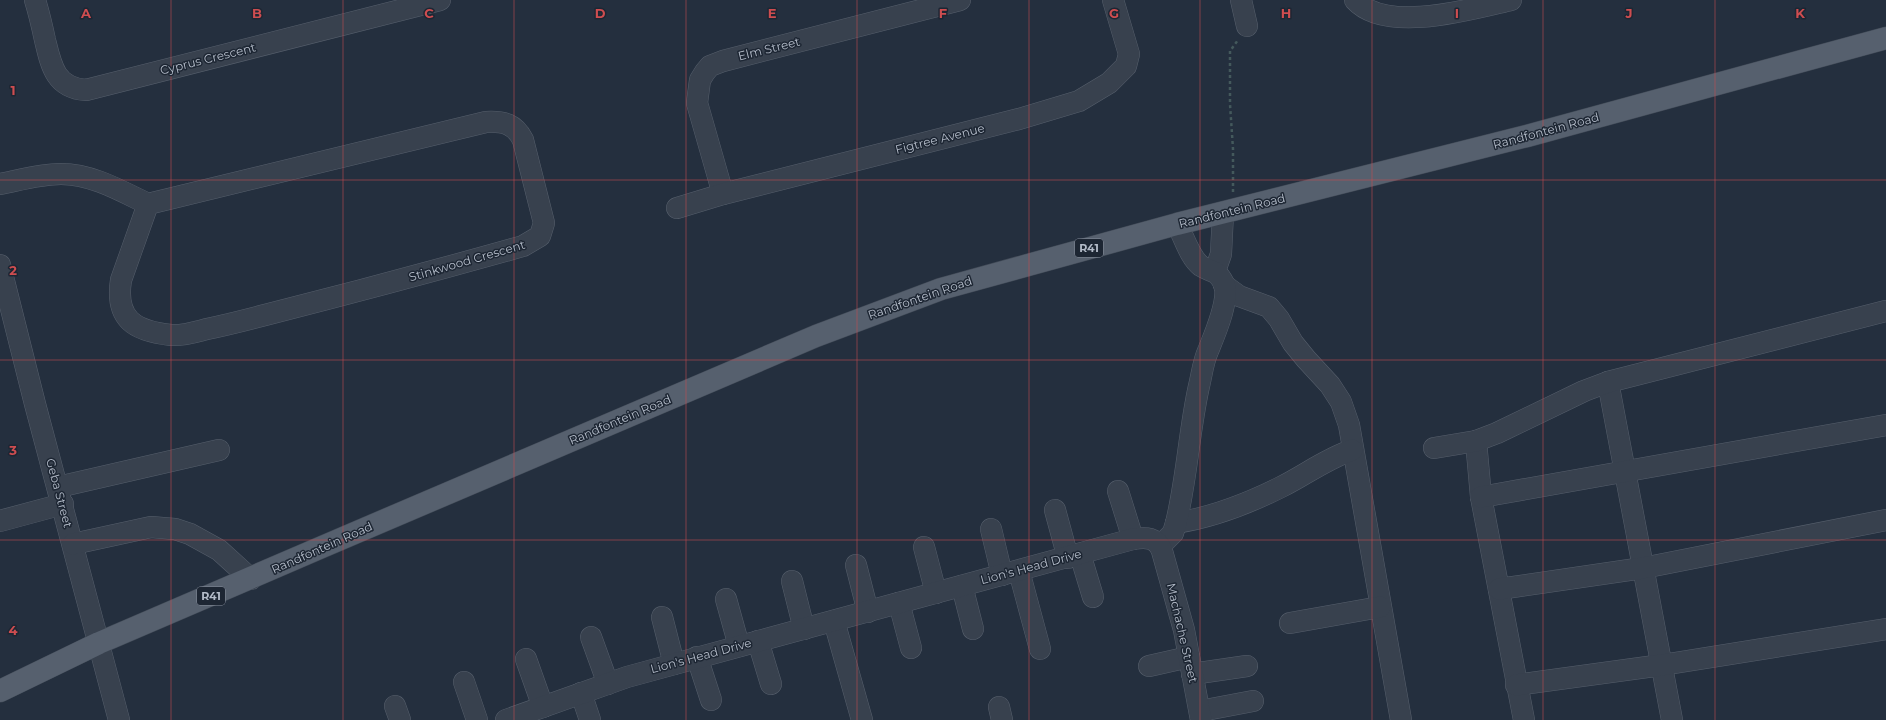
<svg xmlns="http://www.w3.org/2000/svg" width="1886" height="720" viewBox="0 0 1886 720" font-family="Montserrat,sans-serif">
  <style>
    .lines { fill: none; stroke-linecap: round; stroke-linejoin: round }
    .minor-casing { stroke: #565f6c; stroke-width: 22 }
    .major-casing { stroke: #414a57; stroke-width: 23 }
    .path { stroke: #44595c; stroke-width: 2.5; stroke-dasharray: 3 3; stroke-linecap: butt }
    .minor { stroke: #38414e; stroke-width: 21 }
    .major { stroke: #56606e; stroke-width: 22 }
    .grid { fill: none; stroke: #ce4d50; stroke-width: 1; stroke-opacity: 0.55 }
    .labels { text-anchor: middle; stroke-width: 3; stroke-linejoin: round; paint-order: stroke }
    .shield { fill: #1d2633; stroke: #878f9c; stroke-width: 1 }
    .shield-label { font-size: 11px; font-weight: bold; fill: #b4bcc9 }
    .street-label { font-size: 12px; fill: #b4bcc9; stroke: #1d2633 }
    .grid-label { font-size: 13px; text-anchor: middle; font-weight: bold; fill: #ce4d50; stroke: #1d2633; stroke-width: 3; stroke-linejoin: round; paint-order: stroke }
  </style>
  <rect width="100%" height="100%" fill="#242f3e"/>
  <g class="lines">
    <g class="minor-casing">
      <g id="minor">
        <path d="M35,0C39,13 42,26 45,40C51,65 55,88 86,90L440,0"/>
        <polyline points="1241,0 1247,26"/>
        <path d="M1355,0C1386,34 1472,9 1511,0"/>
        <path d="M0,184C20,180 41,174 61,174C92,174 121,191 148,204L486,122C504,121 515,124 523,140L544,223L540,236L523,246C438,270 352,293 265,315C246,320 226,325 207,329C195,332 183,336 171,335C134,331 115,319 121,280L148,204"/>
        <polyline points="723,194 697,103 700,80 705,72 710,66 723,61 960,0"/>
        <polyline points="677,208 723,194 1019,119 1079,101 1109,83 1126,66 1129,54 1113,0"/>
        <polyline points="0,265 35,404 119,720"/>
        <polyline points="1215,271 1221,254 1223,213"/>
        <polyline points="1224,285 1239,296 1269,307 1279,319 1293,343 1306,359 1330,385 1341,402 1349,425 1401,720"/>
        <polyline points="1608,382 1672,720"/>
        <polyline points="1476,441 1481,497 1524,720"/>
        <polyline points="1434,448 1476,441 1497,433 1584,391 1608,382 1886,311"/>
        <polyline points="58,487 219,450"/>
        <polyline points="1118,491 1133,539"/>
        <polyline points="1481,497 1886,425"/>
        <polyline points="1055,510 1068,558"/>
        <polyline points="0,521 63,504"/>
        <path d="M1176,523C1214,517 1247,504 1281,487C1305,475 1326,459 1352,450"/>
        <polyline points="991,529 1002,575"/>
        <polyline points="73,544 151,527 175,529 190,534 219,550 251,579"/>
        <path d="M1160,546L1173,533L1176,523C1187,478 1189,431 1199,386C1202,374 1203,362 1208,351C1214,336 1230,300 1224,284C1217,269 1212,273 1201,266C1190,258 1184,237 1177,224"/>
        <polyline points="924,547 936,593"/>
        <polyline points="1080,554 1093,597"/>
        <polyline points="856,565 868,612"/>
        <polyline points="1019,571 1040,649"/>
        <polyline points="792,581 804,629"/>
        <polyline points="962,586 973,629"/>
        <polyline points="1499,589 1643,568 1886,520"/>
        <polyline points="726,599 739,646"/>
        <polyline points="899,603 911,648"/>
        <polyline points="662,617 674,664"/>
        <polyline points="834,621 862,720"/>
        <polyline points="1290,623 1380,607"/>
        <polyline points="591,637 608,684"/>
        <polyline points="758,641 771,684"/>
        <polyline points="697,657 711,700"/>
        <polyline points="526,659 543,707"/>
        <polyline points="1149,666 1189,657"/>
        <polyline points="1192,674 1247,666"/>
        <polyline points="464,682 477,720"/>
        <polyline points="1516,685 1662,665 1886,629"/>
        <polyline points="581,693 590,720"/>
        <polyline points="395,706 400,720"/>
        <polyline points="999,707 1002,720"/>
        <polyline points="1200,711 1253,701"/>
        <path d="M506,720L627,677L1133,539C1146,537 1157,537 1162,551L1184,630L1201,720"/>
      </g>
    </g>
    <g class="major-casing">
      <polyline id="major" points="0,691 99,643 322,547 816,336 941,289 1177,224 1527,136 1886,38"/>
    </g>
    <polyline class="path" points="1233,192 1233,149 1230,104 1230,51 1238,40"/>
    <use href="#minor" class="minor"/>
    <use href="#major" class="major"/>
  </g>
  <path class="grid" d="M171,0V720M343,0V720M514,0V720M686,0V720M857,0V720M1029,0V720M1200,0V720M1372,0V720M1543,0V720M1715,0V720M0,180H1886M0,360H1886M0,540H1886"/>
  <g class="labels">
    <g class="shield">
      <rect x="1075" y="239" width="28" height="18" rx="3"/>
      <rect x="197" y="587" width="28" height="18" rx="3"/>
    </g>
    <g class="shield-label">
      <text x="1089" y="252">R41</text>
      <text x="211" y="600">R41</text>
    </g>
    <g class="street-label">
      <text transform="translate(769 49) rotate(-14)" y="4">Elm Street</text>
      <text transform="translate(208 59) rotate(-14)" y="4">Cyprus Crescent</text>
      <text transform="translate(1546 131) rotate(-15)" y="4">Randfontein Road</text>
      <text transform="translate(940 139) rotate(-14)" y="4">Figtree Avenue</text>
      <text transform="translate(1232 211) rotate(-14)" y="4">Randfontein Road</text>
      <text transform="translate(467 261) rotate(-16)" y="4">Stinkwood Crescent</text>
      <text transform="translate(920 298) rotate(-19)" y="4">Randfontein Road</text>
      <text transform="translate(620 420) rotate(-23)" y="4">Randfontein Road</text>
      <text transform="translate(59 493) rotate(75)" y="4">Geba Street</text>
      <text transform="translate(322 548) rotate(-24)" y="4">Randfontein Road</text>
      <text transform="translate(1031 567) rotate(-15)" y="4">Lion's Head Drive</text>
      <text transform="translate(1182 633) rotate(77)" y="4">Machache Street</text>
      <text transform="translate(701 656) rotate(-15)" y="4">Lion's Head Drive</text>
    </g>
  </g>
  <g class="grid-label">
    <text x="86" y="18">A</text>
    <text x="257" y="18">B</text>
    <text x="429" y="18">C</text>
    <text x="600" y="18">D</text>
    <text x="772" y="18">E</text>
    <text x="943" y="18">F</text>
    <text x="1114" y="18">G</text>
    <text x="1286" y="18">H</text>
    <text x="1457" y="18">I</text>
    <text x="1629" y="18">J</text>
    <text x="1800" y="18">K</text>
    <text x="13" y="95">1</text>
    <text x="13" y="275">2</text>
    <text x="13" y="455">3</text>
    <text x="13" y="635">4</text>
  </g>
</svg>
